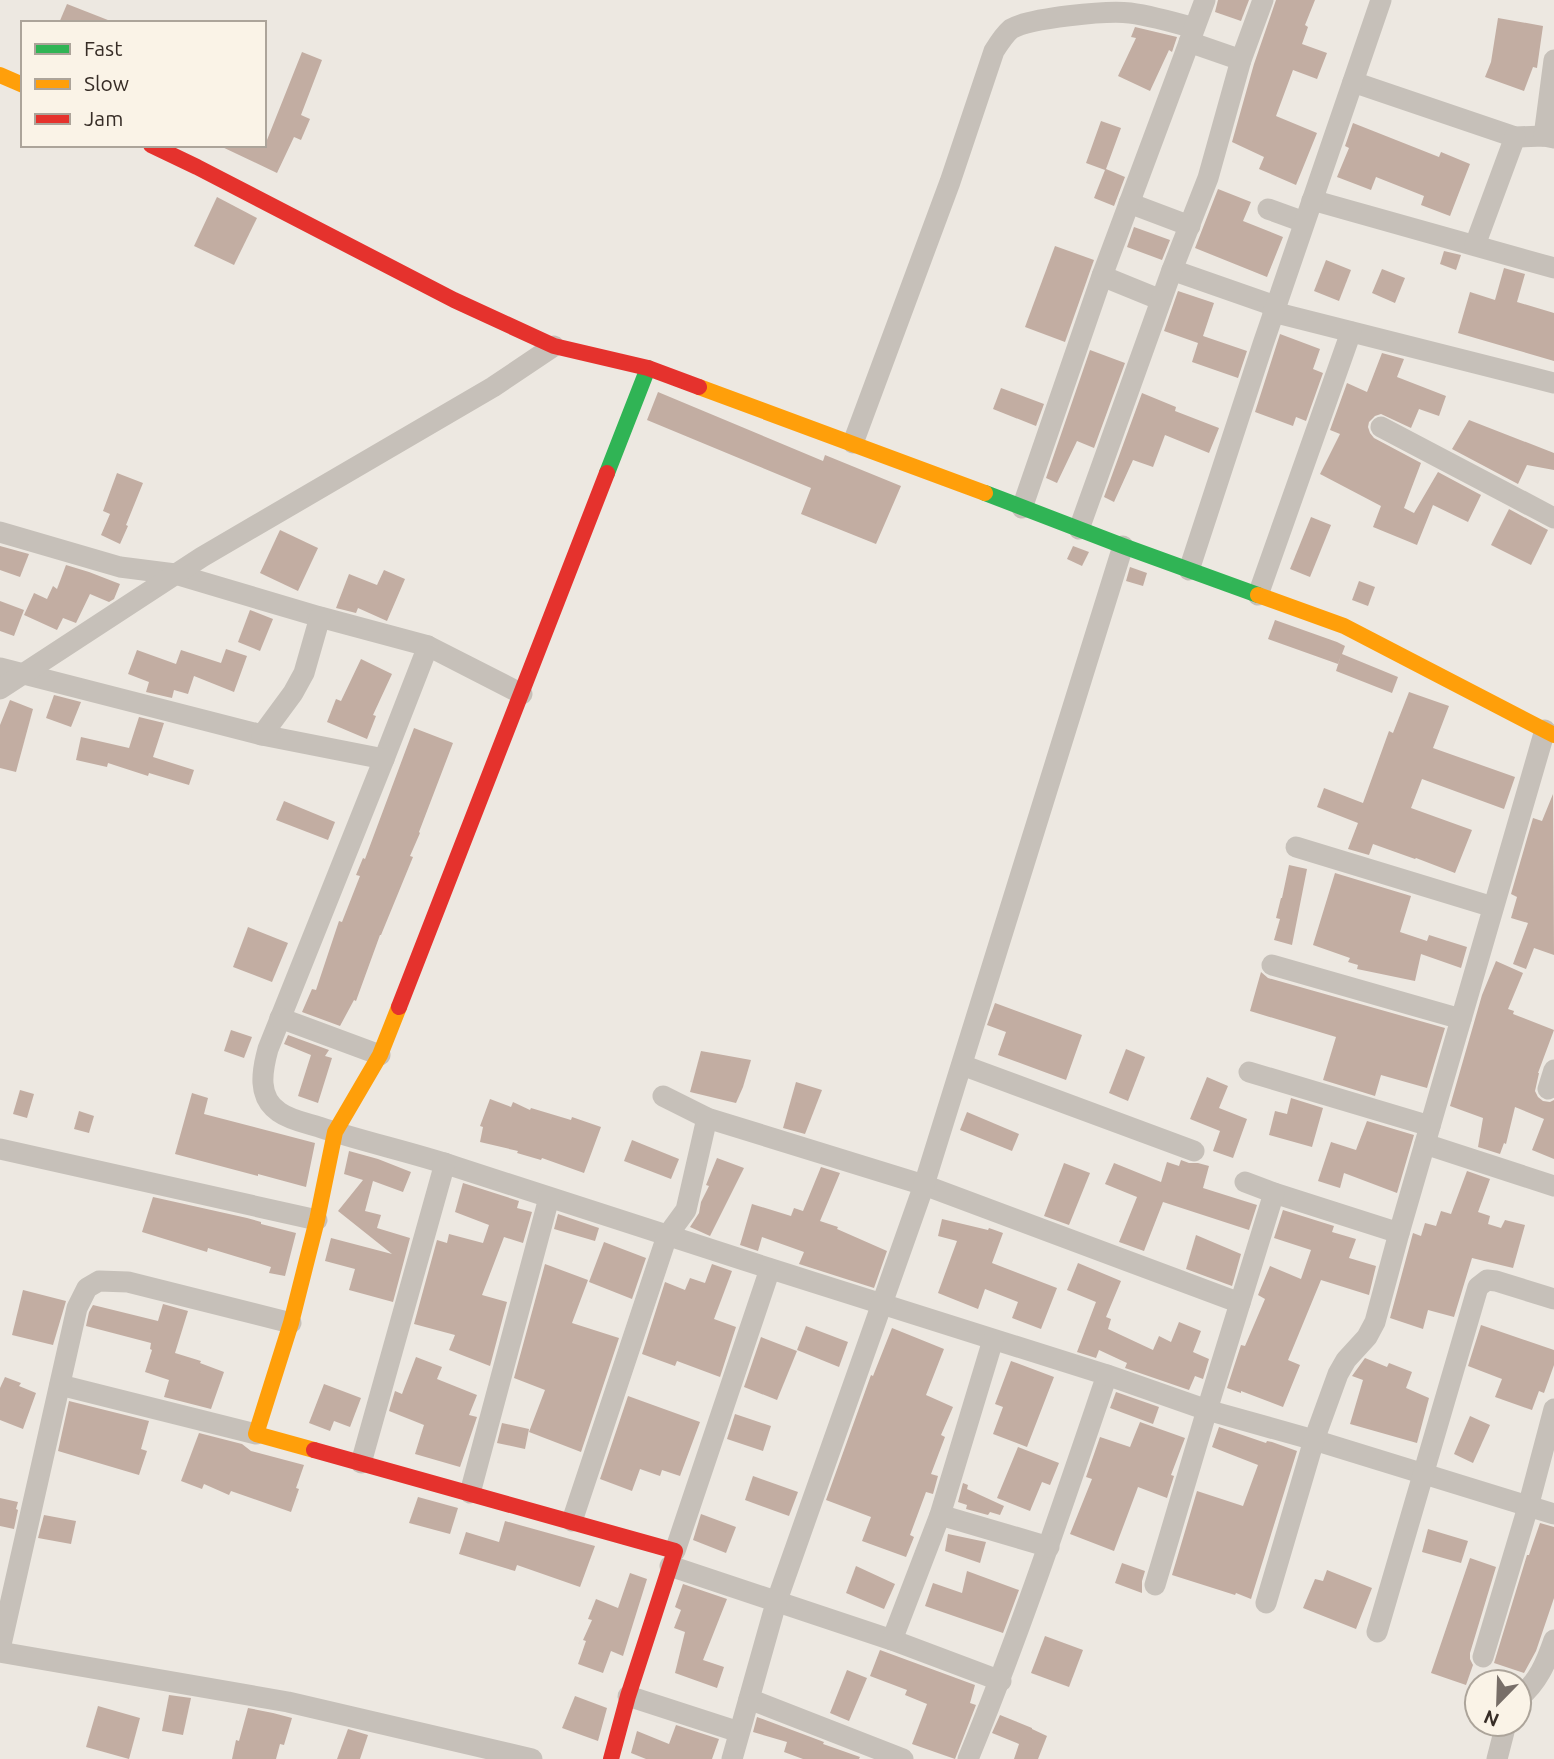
<svg xmlns="http://www.w3.org/2000/svg" width="1554" height="1759" viewBox="0 0 1554 1759" font-family="Ubuntu,sans-serif">
  <style>
    .building { fill: #c2ada2 }
    .lines { fill: none; stroke-linecap: round; stroke-linejoin: round }
    .street { stroke: #c6c0b9; stroke-width: 21 }
    .fast { stroke: #30b455; stroke-width: 16 }
    .slow { stroke: #ff9f0a; stroke-width: 16 }
    .jam { stroke: #e5322d; stroke-width: 16 }
  </style>
  <rect width="100%" height="100%" fill="#ede8e1"/>
  <g class="building">
    <polygon points="1218,0 1249,0 1241,21 1215,12"/>
    <polygon points="1276,0 1315,0 1305,25 1308,27 1302,44 1327,53 1317,79 1293,70 1276,116 1317,133 1296,185 1259,169 1264,157 1232,142 1254,64"/>
    <polygon points="67,4 113,22 112,23 59,23"/>
    <polygon points="1498,18 1543,26 1537,68 1533,67 1524,91 1485,77 1491,62"/>
    <polygon points="1135,27 1177,37 1172,52 1169,50 1150,91 1118,76 1136,38 1131,37"/>
    <polygon points="302,52 322,60 301,115 310,119 301,140 294,137 277,173 218,145 265,145"/>
    <polygon points="1101,121 1121,128 1106,169 1125,177 1114,206 1094,198 1105,170 1086,163"/>
    <polygon points="1353,123 1439,157 1441,152 1470,164 1450,216 1421,205 1424,196 1376,177 1371,190 1337,177 1349,148 1345,146"/>
    <polygon points="1218,189 1251,202 1243,221 1283,237 1267,277 1195,248"/>
    <polygon points="217,197 257,218 234,265 194,246"/>
    <polygon points="1134,227 1170,240 1162,260 1127,247"/>
    <polygon points="1055,246 1094,260 1065,342 1025,327"/>
    <polygon points="1444,251 1461,255 1456,270 1440,264"/>
    <polygon points="1326,260 1351,270 1339,301 1314,291"/>
    <polygon points="1504,268 1525,274 1517,302 1554,313 1554,361 1458,333 1470,292 1495,300"/>
    <polygon points="1382,269 1405,278 1395,303 1372,293"/>
    <polygon points="1178,291 1214,303 1203,336 1247,351 1238,378 1192,362 1198,343 1164,331"/>
    <polygon points="1280,334 1320,349 1313,369 1323,373 1306,421 1296,417 1293,426 1255,412"/>
    <polygon points="1090,350 1125,363 1094,448 1077,441 1057,483 1046,478"/>
    <polygon points="1382,353 1404,359 1397,377 1446,396 1439,416 1419,409 1411,428 1381,414 1375,416 1369,422 1368,427 1370,433 1374,438 1421,463 1404,508 1414,513 1438,472 1481,495 1468,522 1433,505 1417,545 1373,527 1381,506 1320,474 1340,434 1330,430 1347,383 1367,392"/>
    <polygon points="1001,388 1044,404 1036,426 993,409"/>
    <polygon points="658,392 823,461 825,455 901,486 876,544 801,514 811,488 647,420"/>
    <polygon points="1142,393 1176,407 1175,411 1219,428 1209,453 1165,435 1153,467 1133,460 1114,502 1104,497"/>
    <polygon points="1469,420 1554,453 1554,470 1527,465 1518,484 1452,449"/>
    <polygon points="117,473 143,483 126,525 128,526 120,544 101,535 110,514 103,511"/>
    <polygon points="1509,509 1548,530 1531,565 1491,545"/>
    <polygon points="1311,517 1331,525 1310,577 1290,569"/>
    <polygon points="280,530 318,548 298,591 260,573"/>
    <polygon points="0,546 29,554 20,577 0,570"/>
    <polygon points="1073,546 1089,552 1082,566 1067,559"/>
    <polygon points="66,565 89,572 120,584 114,599 109,602 90,594 76,623 63,618 57,630 24,615 34,593 47,599 53,586 57,589"/>
    <polygon points="1130,567 1147,573 1143,586 1126,581"/>
    <polygon points="384,570 405,579 387,621 358,608 356,613 336,608 349,574 377,585"/>
    <polygon points="1359,581 1375,587 1368,606 1352,600"/>
    <polygon points="0,601 24,610 14,636 0,631"/>
    <polygon points="250,610 273,619 260,651 238,642"/>
    <polygon points="1275,620 1337,642 1345,646 1342,654 1398,677 1392,693 1336,671 1341,655 1338,664 1268,639"/>
    <polygon points="226,649 247,656 234,692 194,676 188,694 174,690 172,698 146,692 149,682 128,674 137,650 176,664 181,650 221,663"/>
    <polygon points="361,659 392,674 373,715 376,716 367,739 327,722 336,699 341,701"/>
    <polygon points="1409,692 1449,706 1433,748 1515,777 1504,809 1422,779 1411,808 1472,830 1455,873 1416,858 1415,859 1373,844 1369,855 1348,849 1358,823 1317,807 1324,788 1363,803 1389,731 1393,733"/>
    <polygon points="54,695 81,702 71,727 46,718"/>
    <polygon points="10,700 33,709 16,772 0,768 0,725"/>
    <polygon points="139,717 164,723 153,757 194,770 189,785 149,773 148,776 108,763 107,767 76,760 81,737 129,748"/>
    <polygon points="414,728 453,743 419,832 420,833 410,856 413,857 381,935 380,935 356,1001 354,1000 340,1026 302,1012 312,989 316,990 339,921 342,922 360,876 356,875 363,858 365,859"/>
    <polygon points="1553,794 1554,955 1534,948 1526,969 1513,964 1528,923 1511,918 1517,897 1511,894 1533,818 1542,821"/>
    <polygon points="284,801 335,822 328,840 276,820"/>
    <polygon points="1289,865 1307,869 1292,945 1274,940 1280,919 1276,918 1281,898 1282,898"/>
    <polygon points="1335,873 1411,896 1400,932 1427,941 1429,935 1467,947 1461,968 1421,954 1415,981 1357,969 1358,965 1348,962 1350,958 1313,945"/>
    <polygon points="248,927 288,943 272,982 233,967"/>
    <polygon points="1496,961 1523,973 1508,1009 1514,1011 1513,1014 1554,1030 1538,1073 1539,1073 1535,1091 1538,1097 1543,1101 1550,1102 1554,1100 1554,1159 1532,1150 1544,1119 1515,1107 1506,1144 1504,1143 1500,1154 1478,1147 1483,1118 1450,1106 1482,995"/>
    <polygon points="1261,972 1268,978 1445,1028 1427,1088 1381,1075 1375,1096 1323,1080 1336,1037 1250,1011"/>
    <polygon points="995,1003 1082,1035 1066,1080 998,1055 1006,1032 987,1025"/>
    <polygon points="231,1030 252,1037 244,1058 224,1051"/>
    <polygon points="288,1035 329,1050 325,1056 332,1058 318,1103 298,1096 311,1055 284,1044"/>
    <polygon points="1126,1049 1145,1057 1128,1101 1109,1093"/>
    <polygon points="701,1051 751,1060 743,1087 736,1103 690,1092"/>
    <polygon points="1207,1077 1228,1086 1219,1108 1247,1119 1233,1158 1213,1151 1220,1131 1190,1119"/>
    <polygon points="796,1082 822,1090 805,1134 783,1128"/>
    <polygon points="20,1090 34,1094 27,1118 13,1114"/>
    <polygon points="192,1093 208,1098 204,1114 315,1143 306,1187 258,1174 258,1176 175,1154"/>
    <polygon points="1291,1098 1323,1108 1312,1147 1269,1135 1275,1111 1287,1114"/>
    <polygon points="490,1099 511,1107 513,1102 530,1110 531,1108 571,1120 572,1117 601,1127 584,1173 542,1158 541,1160 517,1153 518,1151 480,1142 483,1127 480,1126"/>
    <polygon points="79,1111 94,1116 89,1133 74,1129"/>
    <polygon points="967,1112 1019,1134 1012,1151 960,1130"/>
    <polygon points="1367,1121 1414,1135 1397,1193 1344,1173 1340,1188 1318,1181 1331,1142 1356,1150"/>
    <polygon points="632,1140 679,1159 671,1179 624,1161"/>
    <polygon points="349,1151 378,1159 411,1172 403,1192 373,1181 365,1211 381,1215 377,1228 410,1238 393,1302 349,1290 355,1269 325,1261 331,1238 392,1254 338,1211 363,1180 344,1174"/>
    <polygon points="717,1158 744,1168 710,1236 690,1227 699,1213 701,1202 709,1186 706,1185"/>
    <polygon points="1181,1160 1189,1163 1198,1163 1209,1166 1203,1188 1257,1205 1249,1230 1163,1202 1144,1251 1119,1242 1137,1197 1105,1184 1114,1163 1161,1182 1167,1162 1179,1166"/>
    <polygon points="1064,1163 1090,1173 1069,1225 1044,1216"/>
    <polygon points="821,1167 840,1173 820,1221 838,1227 837,1229 887,1251 874,1288 799,1264 804,1252 762,1237 758,1251 740,1245 752,1204 791,1216 794,1208 803,1211"/>
    <polygon points="1467,1171 1490,1179 1478,1212 1490,1216 1488,1224 1501,1228 1505,1220 1525,1225 1513,1268 1472,1258 1454,1317 1428,1310 1423,1329 1390,1318 1413,1233 1421,1236 1425,1223 1436,1226 1441,1211 1451,1214"/>
    <polygon points="463,1183 519,1201 517,1208 532,1212 523,1243 504,1237 482,1295 507,1302 490,1366 449,1350 455,1335 414,1324 437,1240 447,1243 449,1234 483,1243 489,1225 455,1212"/>
    <polygon points="153,1197 247,1218 261,1222 261,1224 296,1233 285,1276 269,1273 271,1267 208,1248 207,1252 142,1232"/>
    <polygon points="1283,1210 1334,1226 1332,1232 1356,1239 1349,1258 1376,1266 1369,1295 1321,1280 1288,1360 1300,1365 1283,1407 1241,1391 1241,1393 1227,1388 1241,1345 1245,1346 1265,1299 1258,1295 1270,1266 1301,1279 1311,1250 1274,1238"/>
    <polygon points="558,1214 599,1228 595,1241 554,1229"/>
    <polygon points="942,1219 988,1230 989,1228 1003,1233 992,1263 1057,1288 1041,1329 1012,1318 1018,1302 985,1289 978,1309 938,1293 957,1241 938,1236"/>
    <polygon points="1196,1235 1241,1254 1232,1286 1186,1269"/>
    <polygon points="604,1242 646,1258 632,1299 589,1282"/>
    <polygon points="1078,1263 1121,1281 1106,1317 1111,1319 1108,1329 1153,1350 1159,1336 1171,1342 1179,1322 1201,1331 1193,1352 1209,1359 1203,1379 1195,1376 1189,1390 1125,1368 1127,1363 1099,1350 1096,1358 1077,1352 1096,1302 1067,1290"/>
    <polygon points="545,1264 588,1280 572,1323 619,1338 581,1452 529,1432 545,1390 514,1378"/>
    <polygon points="712,1264 732,1271 714,1319 736,1327 720,1377 677,1361 675,1366 642,1354 665,1282 685,1290 690,1278 705,1283"/>
    <polygon points="23,1290 66,1301 53,1345 12,1335"/>
    <polygon points="163,1304 188,1311 175,1353 201,1361 200,1363 224,1372 211,1409 164,1397 169,1380 145,1372 152,1350 150,1349 151,1343 86,1326 89,1312 93,1305 158,1321"/>
    <polygon points="1481,1325 1554,1350 1554,1365 1544,1393 1539,1391 1532,1410 1495,1397 1502,1379 1468,1366"/>
    <polygon points="806,1326 848,1342 839,1367 797,1350"/>
    <polygon points="892,1328 944,1349 926,1395 953,1407 941,1435 945,1437 931,1474 938,1476 933,1494 926,1492 910,1535 914,1537 906,1557 862,1541 871,1517 826,1500 871,1375 873,1376"/>
    <polygon points="761,1337 797,1351 777,1400 744,1387"/>
    <polygon points="416,1357 442,1367 437,1379 477,1395 469,1415 477,1417 460,1467 415,1454 424,1425 389,1411 395,1391 402,1394"/>
    <polygon points="1365,1358 1387,1367 1389,1363 1412,1372 1406,1388 1429,1398 1417,1443 1350,1424 1363,1380 1352,1376"/>
    <polygon points="1011,1361 1054,1377 1027,1447 993,1434 1003,1407 995,1404"/>
    <polygon points="5,1377 21,1383 19,1386 36,1393 23,1429 0,1420 0,1388"/>
    <polygon points="324,1384 361,1398 350,1427 334,1421 330,1431 309,1423"/>
    <polygon points="1116,1392 1159,1407 1153,1424 1110,1408"/>
    <polygon points="628,1396 700,1422 680,1476 662,1470 660,1476 640,1469 632,1491 600,1479"/>
    <polygon points="69,1401 149,1421 141,1449 147,1451 139,1475 58,1451"/>
    <polygon points="735,1414 771,1426 763,1451 727,1439"/>
    <polygon points="1470,1416 1490,1425 1473,1463 1454,1454"/>
    <polygon points="1140,1422 1185,1438 1171,1475 1174,1476 1167,1498 1138,1487 1114,1551 1070,1534 1092,1479 1086,1477 1100,1437 1130,1447"/>
    <polygon points="502,1423 529,1429 525,1449 497,1443"/>
    <polygon points="1219,1427 1266,1443 1267,1441 1272,1442 1297,1451 1251,1599 1236,1593 1235,1595 1172,1575 1197,1491 1243,1506 1258,1465 1212,1447"/>
    <polygon points="199,1433 242,1444 251,1451 304,1465 296,1488 299,1489 291,1512 231,1491 229,1495 204,1484 202,1489 181,1481"/>
    <polygon points="1018,1447 1059,1463 1050,1485 1042,1482 1030,1511 997,1498"/>
    <polygon points="753,1476 798,1492 789,1516 745,1500"/>
    <polygon points="963,1483 968,1485 967,1489 1004,1506 1000,1515 990,1512 988,1515 966,1509 967,1505 958,1502"/>
    <polygon points="418,1497 458,1508 450,1534 409,1523"/>
    <polygon points="0,1498 18,1502 16,1509 18,1510 14,1529 0,1526"/>
    <polygon points="701,1514 736,1527 726,1553 693,1540"/>
    <polygon points="44,1515 76,1521 71,1544 38,1538"/>
    <polygon points="505,1521 595,1546 580,1587 517,1565 515,1571 459,1554 466,1532 499,1542"/>
    <polygon points="1540,1523 1554,1527 1554,1598 1536,1651 1524,1673 1494,1663 1527,1555 1529,1555"/>
    <polygon points="1428,1529 1468,1541 1461,1563 1422,1552"/>
    <polygon points="948,1534 986,1542 980,1563 945,1551"/>
    <polygon points="1470,1558 1496,1567 1470,1653 1470,1659 1473,1665 1466,1685 1431,1673"/>
    <polygon points="1122,1563 1145,1571 1142,1581 1142,1593 1115,1583"/>
    <polygon points="856,1566 895,1584 884,1609 846,1593"/>
    <polygon points="1327,1570 1372,1588 1356,1629 1303,1608 1315,1579 1323,1581"/>
    <polygon points="967,1571 1019,1590 1003,1633 925,1606 933,1583 962,1593"/>
    <polygon points="630,1573 647,1579 623,1656 611,1651 603,1673 578,1664 586,1641 583,1640 592,1620 588,1619 596,1599 618,1608"/>
    <polygon points="683,1584 727,1599 703,1660 724,1667 717,1688 675,1673 685,1632 674,1628 681,1610 675,1607"/>
    <polygon points="1045,1636 1083,1650 1069,1687 1031,1673"/>
    <polygon points="880,1650 975,1685 970,1703 976,1705 955,1759 912,1744 927,1704 905,1695 907,1690 870,1676"/>
    <polygon points="847,1670 867,1678 849,1721 830,1713"/>
    <polygon points="169,1695 191,1698 183,1735 162,1731"/>
    <polygon points="575,1696 607,1708 598,1741 562,1728"/>
    <polygon points="98,1706 140,1718 129,1759 86,1747"/>
    <polygon points="248,1708 273,1713 292,1718 284,1745 280,1744 276,1759 232,1759 236,1740 239,1741"/>
    <polygon points="1000,1715 1032,1728 1032,1729 1047,1736 1038,1759 1014,1759 1019,1744 992,1733"/>
    <polygon points="757,1717 824,1742 823,1744 860,1757 859,1759 803,1759 784,1752 787,1742 753,1732"/>
    <polygon points="676,1725 719,1739 712,1759 646,1759 631,1753 637,1731 669,1744"/>
    <polygon points="348,1729 368,1735 360,1759 337,1759"/>
  </g>
  <g class="lines">
    <g class="street">
      <polyline points="1189,42 1241,60"/>
      <polyline points="1353,82 1515,137 1544,136 1554,138"/>
      <polyline points="1544,136 1554,60"/>
      <polyline points="1312,200 1554,268"/>
      <polyline points="1129,203 1190,226"/>
      <polyline points="1268,209 1304,222"/>
      <polyline points="1475,245 1515,137"/>
      <polyline points="1172,270 1275,306"/>
      <polyline points="1102,276 1161,300"/>
      <polyline points="1273,312 1554,383"/>
      <polyline points="1381,427 1554,518"/>
      <path d="M853,443L950,182L994,51C999,43 1004,35 1011,29C1029,18 1108,10 1130,13C1152,16 1173,22 1194,28"/>
      <polyline points="1022,508 1102,276 1205,0"/>
      <polyline points="1079,529 1172,270 1208,178 1241,60 1263,0"/>
      <polyline points="0,532 120,567 175,574 320,617 428,646 522,694"/>
      <polyline points="1189,570 1263,344 1381,0"/>
      <polyline points="1258,595 1351,332"/>
      <path d="M428,646L384,759L268,1049C262,1071 257,1097 279,1112C290,1120 306,1123 319,1127C364,1142 411,1152 456,1167C672,1238 890,1307 1107,1375C1063,1504 1020,1633 968,1759"/>
      <polyline points="0,668 262,735 384,759"/>
      <polyline points="0,689 202,557 493,387 554,346"/>
      <polyline points="262,735 293,693 304,673 320,617"/>
      <polyline points="1296,847 1493,907"/>
      <polyline points="1272,965 1461,1019"/>
      <polyline points="280,1018 380,1055"/>
      <polyline points="962,1065 1194,1151"/>
      <polyline points="1249,1072 1430,1126"/>
      <polyline points="1548,1089 1554,1070"/>
      <polyline points="663,1096 707,1118 924,1185 1240,1303"/>
      <polyline points="1425,1144 1554,1186"/>
      <polyline points="0,1149 317,1220"/>
      <polyline points="1245,1182 1274,1193 1399,1233"/>
      <polyline points="1107,1375 1207,1410 1314,1440 1554,1514"/>
      <polyline points="60,1385 256,1434"/>
      <polyline points="361,1463 445,1163"/>
      <polyline points="470,1493 549,1198"/>
      <polyline points="940,1515 1049,1547"/>
      <polyline points="572,1521 667,1236 686,1210 707,1118"/>
      <polyline points="675,1551 770,1269"/>
      <polyline points="670,1566 892,1640 1001,1681"/>
      <polyline points="1155,1585 1207,1410 1274,1193"/>
      <polyline points="1266,1603 1314,1440 1338,1374 1346,1360 1367,1337 1375,1322 1399,1233 1545,730"/>
      <polyline points="1377,1632 1478,1287 1487,1280 1496,1281 1554,1299"/>
      <polyline points="892,1640 940,1515 993,1340"/>
      <polyline points="0,1649 77,1308 87,1288 99,1281 128,1282 291,1323"/>
      <polyline points="0,1652 288,1702 532,1759"/>
      <polyline points="1483,1657 1528,1507 1554,1409"/>
      <polyline points="628,1696 739,1732"/>
      <path d="M1519,1698C1538,1682 1546,1663 1554,1640"/>
      <polyline points="749,1699 903,1759"/>
      <polyline points="732,1759 776,1603 924,1185 1123,546"/>
      <polyline points="1497,1759 1506,1724"/>
    </g>
    <g class="fast">
      <polyline points="607,473 648,368"/>
      <polyline points="985,493 1123,546 1258,595"/>
    </g>
    <g class="slow">
      <polyline points="0,75 23,85"/>
      <polyline points="699,387 985,493"/>
      <polyline points="1258,595 1344,626 1554,735"/>
      <polyline points="314,1450 256,1434 291,1323 317,1220 335,1132 380,1055 399,1007"/>
    </g>
    <g class="jam">
      <polyline points="151,145 197,167 454,300 554,346 648,368 699,387"/>
      <polyline points="399,1007 607,473"/>
      <polyline points="314,1450 675,1551 628,1696 611,1759"/>
    </g>
  </g>
  <rect x="21" y="21" width="245" height="126" fill="#faf3e7" stroke="#aca49a" stroke-width="2"/>
  <rect x="35" y="44" width="35" height="10" fill="#30b455" stroke="#aca49a" stroke-width="2"/>
  <text x="84" y="56" font-size="21" fill="#372d27">Fast</text>
  <rect x="35" y="79" width="35" height="10" fill="#ff9f0a" stroke="#aca49a" stroke-width="2"/>
  <text x="84" y="91" font-size="21" fill="#372d27">Slow</text>
  <rect x="35" y="114" width="35" height="10" fill="#e5322d" stroke="#aca49a" stroke-width="2"/>
  <text x="84" y="126" font-size="21" fill="#372d27">Jam</text>
  <g transform="translate(1498 1703) rotate(203)"><circle r="33" fill="#faf3e7" stroke="#aca49a" stroke-width="2"/>
  <path d="M0-5L12 26L0 18L-12 26Z" fill="#776e68"/>
  <text y="-10" font-size="19" font-weight="bold" text-anchor="middle" fill="#372d27">N</text>
  </g>
</svg>
